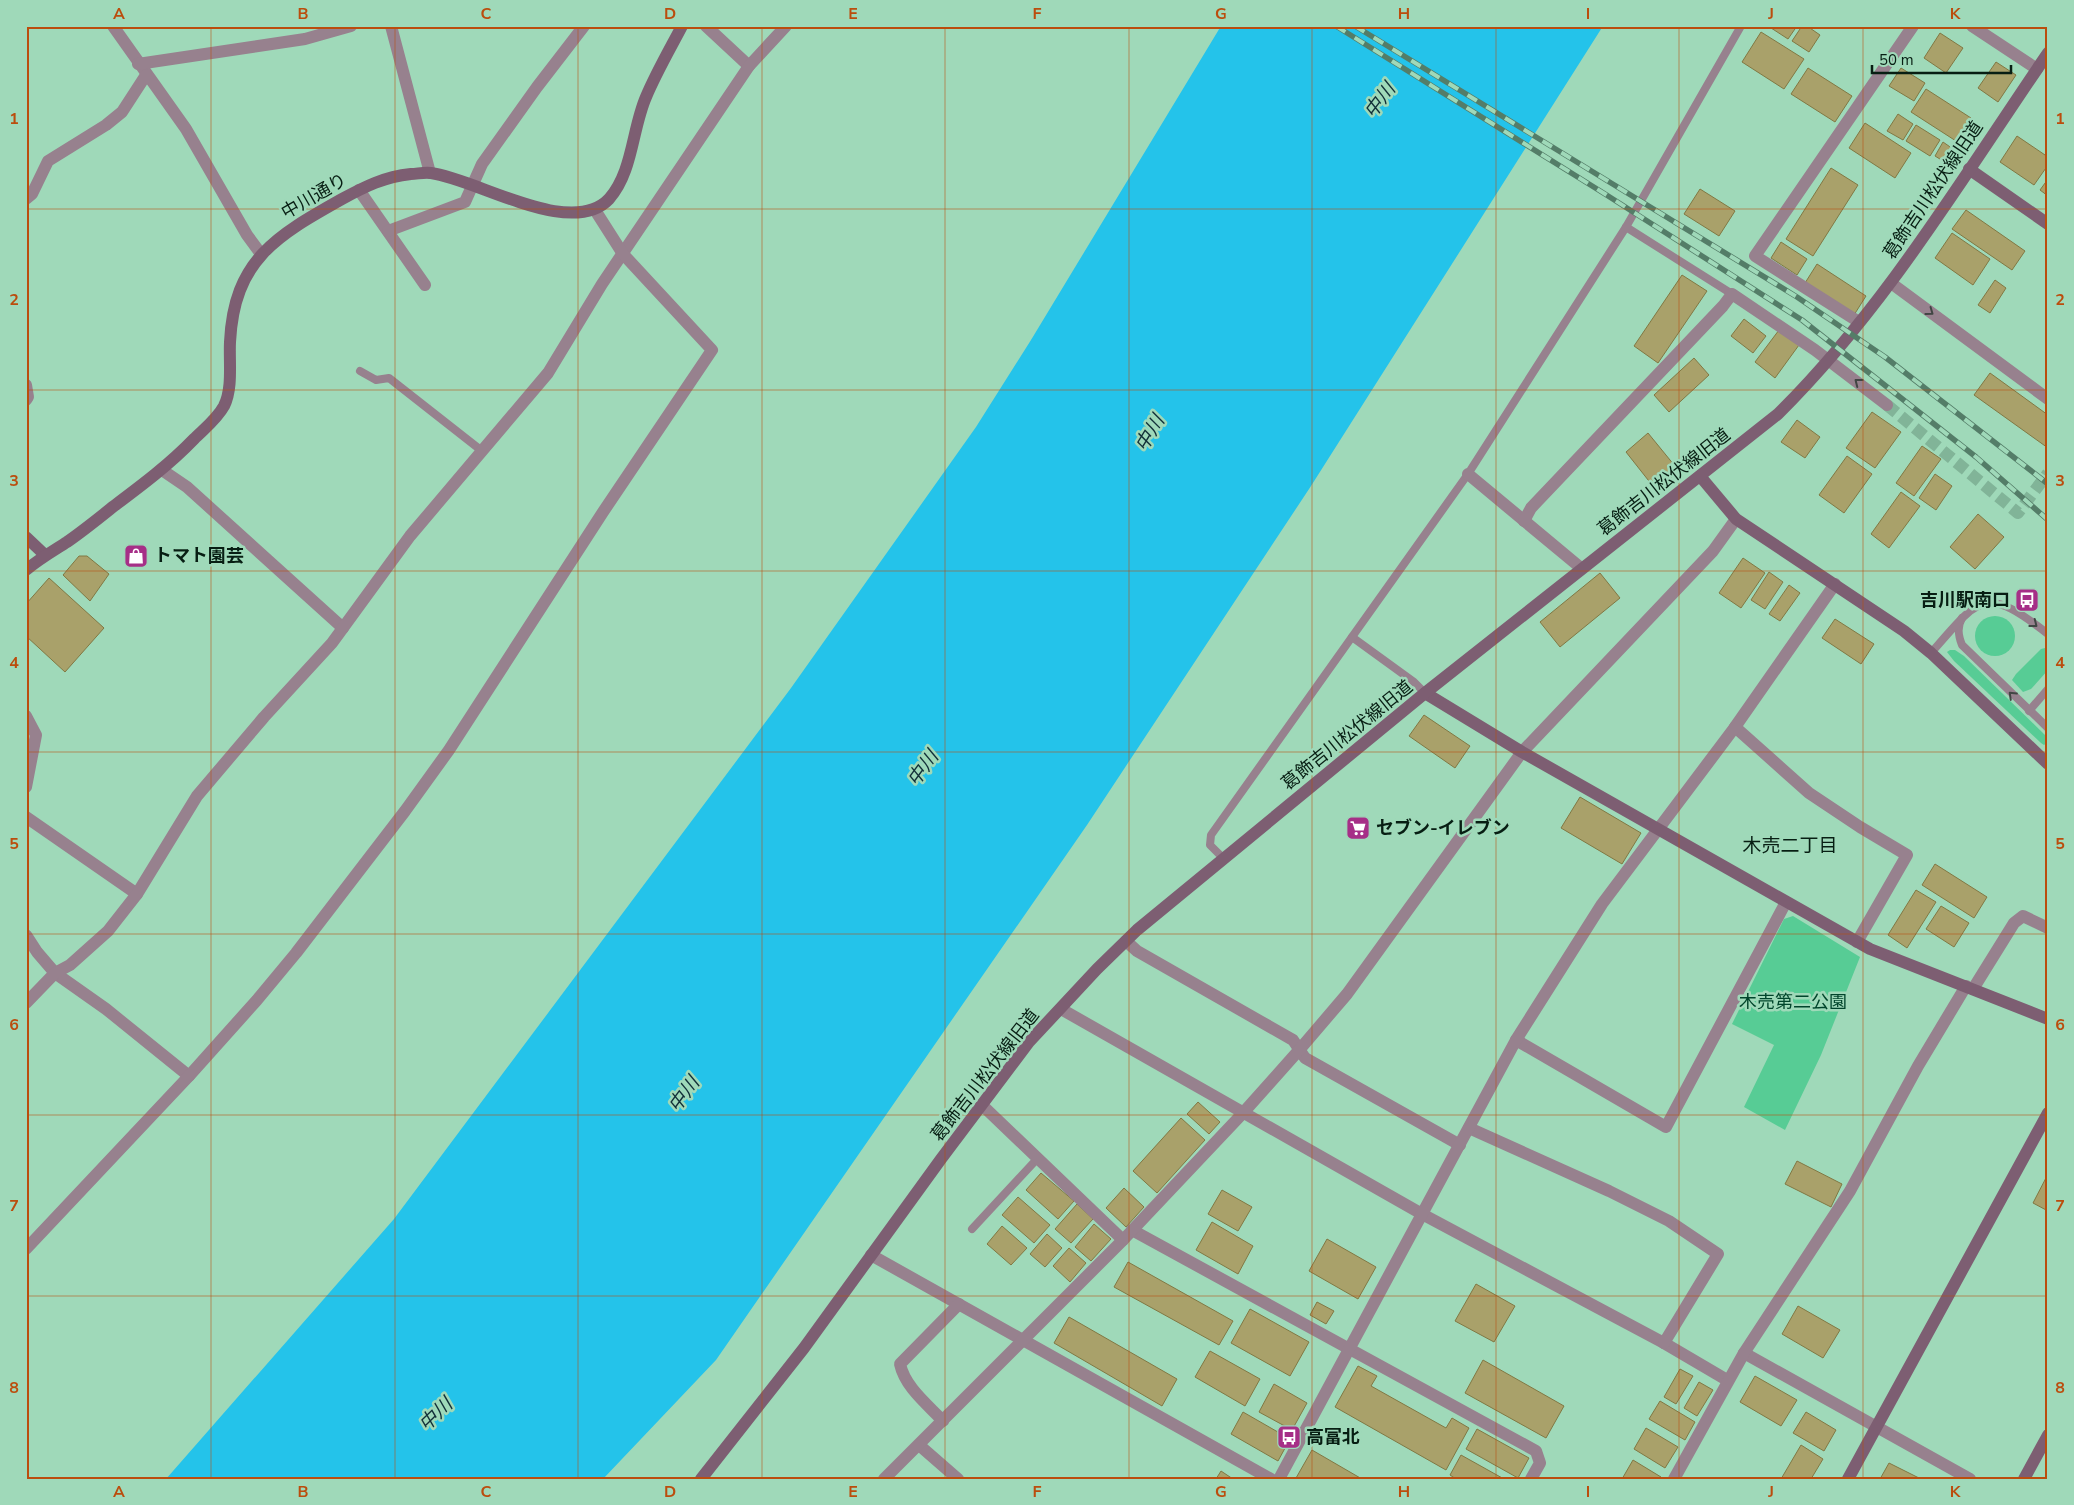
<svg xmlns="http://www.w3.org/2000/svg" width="2074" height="1505" viewBox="0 0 2074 1505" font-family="'Nunito Sans','Noto Sans JP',sans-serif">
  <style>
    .green { fill: #57cc95 }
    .water { fill: #24c3ea }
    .building { fill: #a9a16a; stroke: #817843 }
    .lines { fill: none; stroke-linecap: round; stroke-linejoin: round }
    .street-tunnel { stroke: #81b498; stroke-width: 12; stroke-dasharray: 12 6; stroke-linecap: butt }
    .lane { stroke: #97818e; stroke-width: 8 }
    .street { stroke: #97818e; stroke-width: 12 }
    .secondary { stroke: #7d5e72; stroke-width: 12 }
    .rail-casing { stroke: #547d68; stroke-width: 5.5 }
    .rail { stroke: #9fd9b9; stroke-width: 4; stroke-dasharray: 11; stroke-linecap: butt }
    .oneway { stroke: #414644 }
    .grid { fill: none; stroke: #bb4d0d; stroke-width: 1; stroke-opacity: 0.55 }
    .labels { text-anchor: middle; stroke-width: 5; stroke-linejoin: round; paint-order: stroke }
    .street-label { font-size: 18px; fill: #071e13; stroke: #9fd9b9 }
    .poi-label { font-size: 18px; font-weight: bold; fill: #071e13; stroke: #9fd9b9; text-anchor: start }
    .park-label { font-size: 18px; fill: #00452b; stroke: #9fd9b9 }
    .water-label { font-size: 19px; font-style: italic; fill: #112f38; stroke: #9fd9b9 }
    .neighbourhood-label { font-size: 19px; fill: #071e13; stroke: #9fd9b9 }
    .neatline { fill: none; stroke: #bb4d0d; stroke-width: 2 }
    .grid-label { font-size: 16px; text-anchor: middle; font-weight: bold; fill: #bb4d0d }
  </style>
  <rect width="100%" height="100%" fill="#9fd9b9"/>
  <g class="green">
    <circle cx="1995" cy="636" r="20"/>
    <polygon points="2045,648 2048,649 2048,670 2031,689 2023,692 2012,680 2016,674 2041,649"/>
    <polygon points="1950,650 1955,650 1964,656 2046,736 2047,743 2044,745 2041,743 1954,661 1947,652"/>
    <polygon points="1793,916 1860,957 1821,1055 1785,1130 1744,1107 1774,1045 1732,1024 1784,919"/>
  </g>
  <polygon class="water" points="1221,26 1603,26 1311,486 1087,825 716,1360 603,1479 166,1479 394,1219 791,688 976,427 1031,340"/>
  <g class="building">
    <polygon points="1768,26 1797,26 1788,39"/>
    <polygon points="1802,26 1807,26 1820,35 1809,52 1792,41"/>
    <polygon points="1761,32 1804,59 1784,89 1742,62"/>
    <polygon points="1940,33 1963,48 1946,73 1924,58"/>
    <polygon points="1996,62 2016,75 1998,102 1978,88"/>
    <polygon points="1808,68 1852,96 1835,122 1791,94"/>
    <polygon points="1901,68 1925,83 1914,101 1889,86"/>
    <polygon points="1926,89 1971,118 1956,141 1911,112"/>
    <polygon points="1898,114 1913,124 1903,140 1887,131"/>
    <polygon points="1865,123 1911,153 1895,178 1849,148"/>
    <polygon points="1916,125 1940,140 1930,156 1906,141"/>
    <polygon points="2017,136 2048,157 2048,165 2034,185 2000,162"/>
    <polygon points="1943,142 1956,151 1948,164 1935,156"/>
    <polygon points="1831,168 1858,185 1813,256 1786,239"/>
    <polygon points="2048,179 2048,196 2040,190"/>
    <polygon points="1700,189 1735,211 1719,236 1684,214"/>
    <polygon points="1966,210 2025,251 2012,270 1952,229"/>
    <polygon points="1952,233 1990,259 1973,285 1935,258"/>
    <polygon points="1781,242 1807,259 1797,275 1771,258"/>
    <polygon points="1817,264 1866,296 1854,315 1805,283"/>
    <polygon points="1682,275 1707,291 1658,363 1634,346"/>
    <polygon points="1995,280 2006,288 1990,313 1978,305"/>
    <polygon points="1744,319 1766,336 1753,353 1731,336"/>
    <polygon points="1779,330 1799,345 1775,378 1755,362"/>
    <polygon points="1694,358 1709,375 1669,412 1654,395"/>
    <polygon points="1990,373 2048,415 2048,448 1974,395"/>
    <polygon points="1872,412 1901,432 1875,468 1846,448"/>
    <polygon points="1797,420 1820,437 1805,458 1781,442"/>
    <polygon points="1648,433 1679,471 1656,490 1626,452"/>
    <polygon points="1922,446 1941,459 1914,496 1896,483"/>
    <polygon points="1847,456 1872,474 1844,513 1819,495"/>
    <polygon points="1935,474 1952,486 1936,510 1919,498"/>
    <polygon points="1901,492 1920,506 1889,548 1871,534"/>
    <polygon points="1978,514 2004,537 1975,569 1950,547"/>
    <polygon points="79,556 87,556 109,574 90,601 63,575"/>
    <polygon points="1743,558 1765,573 1741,608 1719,593"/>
    <polygon points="1769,572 1783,582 1765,609 1751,600"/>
    <polygon points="1600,573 1620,598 1560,647 1540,622"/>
    <polygon points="49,578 104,628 65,672 26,636 26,604"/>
    <polygon points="1789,585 1800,593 1780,621 1769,614"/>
    <polygon points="1835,619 1874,644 1861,664 1822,638"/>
    <polygon points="1424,715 1470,746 1455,768 1409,736"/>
    <polygon points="1580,797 1641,833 1622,864 1561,828"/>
    <polygon points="1935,864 1987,897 1974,918 1922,885"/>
    <polygon points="1916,890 1936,902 1907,948 1888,935"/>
    <polygon points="1941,906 1969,923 1954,947 1926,929"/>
    <polygon points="1198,1102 1220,1122 1209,1134 1187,1114"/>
    <polygon points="1181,1118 1205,1140 1157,1193 1133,1171"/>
    <polygon points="1797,1161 1842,1184 1831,1207 1785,1184"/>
    <polygon points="1041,1173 1074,1201 1058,1219 1026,1190"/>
    <polygon points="2048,1174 2048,1211 2033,1203"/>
    <polygon points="1124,1188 1144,1207 1126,1227 1106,1208"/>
    <polygon points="1222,1190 1252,1207 1238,1231 1208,1214"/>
    <polygon points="1018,1197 1050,1225 1034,1243 1002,1215"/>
    <polygon points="1077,1204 1093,1219 1071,1243 1055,1229"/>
    <polygon points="1212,1222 1253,1246 1238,1274 1196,1250"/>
    <polygon points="1094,1224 1111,1239 1091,1261 1075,1247"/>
    <polygon points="1002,1226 1027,1248 1011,1265 987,1244"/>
    <polygon points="1047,1234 1062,1248 1045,1267 1030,1254"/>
    <polygon points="1327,1239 1376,1267 1358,1299 1309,1271"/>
    <polygon points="1069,1248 1086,1263 1070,1282 1053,1266"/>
    <polygon points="1128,1262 1233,1321 1219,1345 1114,1287"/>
    <polygon points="1476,1284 1515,1306 1494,1342 1455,1321"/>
    <polygon points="1317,1302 1334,1311 1326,1324 1310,1315"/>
    <polygon points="1798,1306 1840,1330 1823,1358 1782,1334"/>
    <polygon points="1250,1309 1309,1342 1290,1376 1231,1343"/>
    <polygon points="1069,1317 1177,1379 1162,1406 1054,1343"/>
    <polygon points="1210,1351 1260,1379 1245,1406 1195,1377"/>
    <polygon points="1483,1360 1564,1406 1546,1438 1465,1393"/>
    <polygon points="1358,1366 1377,1376 1371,1386 1446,1428 1452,1418 1469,1428 1446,1470 1335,1407"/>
    <polygon points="1680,1369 1693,1376 1676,1404 1664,1397"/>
    <polygon points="1755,1376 1797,1400 1781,1426 1740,1402"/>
    <polygon points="1699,1382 1713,1390 1697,1416 1684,1408"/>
    <polygon points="1274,1384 1307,1403 1292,1430 1259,1412"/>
    <polygon points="1660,1401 1695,1422 1685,1440 1649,1419"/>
    <polygon points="1243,1412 1290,1439 1278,1461 1231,1434"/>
    <polygon points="1806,1412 1836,1430 1824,1451 1793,1433"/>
    <polygon points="1646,1428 1678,1447 1665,1468 1634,1449"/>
    <polygon points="1477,1429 1529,1458 1518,1478 1466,1449"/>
    <polygon points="1801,1445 1823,1459 1811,1479 1781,1479"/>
    <polygon points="1312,1450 1362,1479 1296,1478"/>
    <polygon points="1461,1455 1504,1479 1456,1479 1450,1475"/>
    <polygon points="1633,1460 1661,1477 1660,1479 1622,1479"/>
    <polygon points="1889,1463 1921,1479 1880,1479"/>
    <polygon points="1221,1471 1233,1479 1216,1479"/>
  </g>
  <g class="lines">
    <polyline class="street-tunnel" points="1887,405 2018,513 2048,473"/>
    <g class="lane">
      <polyline points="1626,227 1732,294"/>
      <polyline points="360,371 376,380 389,378 482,451"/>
      <path d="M1962,618C1957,627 1958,635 1962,645L2048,728"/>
      <polyline points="1352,637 1414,682 1425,693"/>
      <path d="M1931,653C1980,597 1984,584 2048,634"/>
      <polyline points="2029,711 2048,689"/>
      <polyline points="1223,858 1210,845 1211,835 1468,474 1626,227 1741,26"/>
      <polyline points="972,1229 1037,1159"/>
    </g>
    <g class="street">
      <polyline points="113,26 186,129 247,235 261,254"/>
      <polyline points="391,26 430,173"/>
      <polyline points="706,26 749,66"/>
      <polyline points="1972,26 2037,69"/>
      <polyline points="138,64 305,39 351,26"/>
      <polyline points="359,190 425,285"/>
      <polyline points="26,199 32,194 48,161 106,125 122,112 146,75"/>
      <polyline points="388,231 465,202 482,164 537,87 584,26"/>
      <polyline points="1891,283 2048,399"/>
      <polyline points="1859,322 1755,256 1913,26"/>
      <polyline points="26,385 28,397 26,400"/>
      <polyline points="162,470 187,487 343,628"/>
      <polyline points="1468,474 1581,568"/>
      <polyline points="1524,521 1531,508 1723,306 1732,294 1815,350 1887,405"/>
      <polyline points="26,716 36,735 26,787"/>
      <polyline points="1735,727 1809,793 1860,827 1907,855 1857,942"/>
      <polyline points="26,817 137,894"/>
      <polyline points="26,935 37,952 55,973 106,1009 189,1076"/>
      <polyline points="1126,941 1137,951 1293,1040 1305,1058 1460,1145"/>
      <polyline points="1973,989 2014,923 2023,916 2048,928"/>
      <polyline points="26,1003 55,973 70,965 108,931 137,894 197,796 264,717 332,643 410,536 548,373 602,284 749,66 786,26"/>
      <polyline points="1061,1009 1422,1214 1664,1343 1727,1380"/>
      <polyline points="1516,1040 1666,1127 1786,902"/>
      <polyline points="982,1105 1123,1240"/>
      <polyline points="1469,1128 1609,1191 1669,1221 1718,1254 1664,1343"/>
      <polyline points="1132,1230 1536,1451 1540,1463 1531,1479"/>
      <polyline points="26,1249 189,1076 257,1000 296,953 405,811 449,750 603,512 712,350 623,254 595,210"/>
      <polyline points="871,1255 1271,1479"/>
      <polyline points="1744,1353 1970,1479"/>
      <path d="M943,1421C927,1404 905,1387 900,1364L959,1304"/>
      <polyline points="919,1445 958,1479"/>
      <polyline points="884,1479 1123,1240 1243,1113 1300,1049 1347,994 1522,752 1713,551 1736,519"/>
      <polyline points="1279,1479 1516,1040 1602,904 1735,727 1835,584"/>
      <polyline points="1674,1479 1744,1353 1850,1191 1918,1066 1966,986"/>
    </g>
    <g class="secondary">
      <polyline points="1969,169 2048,224"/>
      <polyline points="1700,476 1736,519 1904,631 1931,653 2048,764"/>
      <polyline points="26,537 45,555"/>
      <path d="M26,570C39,559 53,551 67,542C83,531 99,518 114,506C142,485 170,464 194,439C204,429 217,419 224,406C233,388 229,362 230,342C234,260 276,236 342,199C366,186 384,177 411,174C417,174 424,172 431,173C477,179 571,239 609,199C633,172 632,129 646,97C656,73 670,49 682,26"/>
      <polyline points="1425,693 1522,752 1870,949 2048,1019"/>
      <path d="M701,1479L804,1348L941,1159L1029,1042L1097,969L1137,930L1425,693L1778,414C1885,308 1963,177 2048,53"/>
      <polyline points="1848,1479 2048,1113"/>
      <polyline points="2024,1479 2048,1435"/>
    </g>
    <g class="rail-casing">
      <g id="rail">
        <polyline points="1336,26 1605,194 1802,320 1976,457 2048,520"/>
        <polyline points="1355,26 1797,297 1885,357 2048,484"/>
      </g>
    </g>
    <use href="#rail" class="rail"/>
  </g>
  <defs><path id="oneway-chevron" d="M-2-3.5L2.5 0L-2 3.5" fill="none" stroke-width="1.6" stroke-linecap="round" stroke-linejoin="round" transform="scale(1.25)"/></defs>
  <g class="oneway">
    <use href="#oneway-chevron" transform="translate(1930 312) rotate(36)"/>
    <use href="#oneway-chevron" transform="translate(1858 382) rotate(-142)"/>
    <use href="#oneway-chevron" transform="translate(2034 624) rotate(38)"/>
    <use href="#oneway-chevron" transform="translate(2012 695) rotate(-136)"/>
  </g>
  <path class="grid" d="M211,26V1479M395,26V1479M578,26V1479M762,26V1479M945,26V1479M1129,26V1479M1312,26V1479M1496,26V1479M1679,26V1479M1863,26V1479M26,209H2048M26,390H2048M26,571H2048M26,752H2048M26,934H2048M26,1115H2048M26,1296H2048"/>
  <defs>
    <g id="shop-square" transform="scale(1.25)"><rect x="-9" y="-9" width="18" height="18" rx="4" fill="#a62f87" stroke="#9fd9b9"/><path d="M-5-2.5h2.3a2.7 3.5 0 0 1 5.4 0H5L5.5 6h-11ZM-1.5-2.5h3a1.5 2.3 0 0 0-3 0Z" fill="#fff"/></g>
    <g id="bus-square" transform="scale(1.25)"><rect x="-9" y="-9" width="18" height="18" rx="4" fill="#a62f87" stroke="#9fd9b9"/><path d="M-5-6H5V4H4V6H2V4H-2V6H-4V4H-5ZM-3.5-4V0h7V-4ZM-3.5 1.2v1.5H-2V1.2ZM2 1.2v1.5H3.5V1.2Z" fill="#fff"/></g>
    <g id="supermarket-square" transform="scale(1.25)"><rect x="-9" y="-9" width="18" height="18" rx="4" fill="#a62f87" stroke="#9fd9b9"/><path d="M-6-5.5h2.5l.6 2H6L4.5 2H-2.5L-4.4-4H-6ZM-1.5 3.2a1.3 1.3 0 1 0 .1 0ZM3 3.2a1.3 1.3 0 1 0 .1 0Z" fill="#fff"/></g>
  </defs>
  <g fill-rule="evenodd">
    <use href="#shop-square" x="136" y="556"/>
    <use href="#bus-square" x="2027" y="600"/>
    <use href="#supermarket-square" x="1358" y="828"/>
    <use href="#bus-square" x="1289" y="1437"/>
  </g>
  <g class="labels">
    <g class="street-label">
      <text transform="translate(1933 190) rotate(-56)" y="6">葛飾吉川松伏線旧道</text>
      <text transform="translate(314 196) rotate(-30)" y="6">中川通り</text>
      <text transform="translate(1664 482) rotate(-38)" y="6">葛飾吉川松伏線旧道</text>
      <text transform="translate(1347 735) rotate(-39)" y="6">葛飾吉川松伏線旧道</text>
      <text transform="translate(985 1075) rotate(-52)" y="6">葛飾吉川松伏線旧道</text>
    </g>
    <g class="poi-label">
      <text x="154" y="562">トマト園芸</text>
      <text x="2010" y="606" text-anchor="end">吉川駅南口</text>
      <text x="1376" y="834">セブン-イレブン</text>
      <text x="1306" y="1443">高富北</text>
    </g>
    <g class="park-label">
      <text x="1793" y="1008">木売第二公園</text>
    </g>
    <g class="water-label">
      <text transform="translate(1379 100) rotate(-53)" y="7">中川</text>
      <text transform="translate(1149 433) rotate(-59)" y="7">中川</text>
      <text transform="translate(922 768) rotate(-54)" y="7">中川</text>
      <text transform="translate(683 1094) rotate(-54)" y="7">中川</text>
      <text transform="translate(435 1414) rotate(-44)" y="7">中川</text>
    </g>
    <g class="neighbourhood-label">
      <text x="1790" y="852">木売二丁目</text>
    </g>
  </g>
  <rect width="2074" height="1505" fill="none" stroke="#9fd9b9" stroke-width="55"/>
  <path d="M1872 65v8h139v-8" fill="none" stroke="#071e13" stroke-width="2.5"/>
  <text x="1879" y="65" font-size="15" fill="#071e13" stroke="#9fd9b9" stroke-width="4" paint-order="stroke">50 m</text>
  <rect x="28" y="28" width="2018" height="1450" class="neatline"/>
  <g class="grid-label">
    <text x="119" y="19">A</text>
    <text x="303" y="19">B</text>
    <text x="486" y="19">C</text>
    <text x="670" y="19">D</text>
    <text x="853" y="19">E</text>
    <text x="1037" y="19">F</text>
    <text x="1221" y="19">G</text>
    <text x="1404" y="19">H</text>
    <text x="1588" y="19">I</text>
    <text x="1771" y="19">J</text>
    <text x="1955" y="19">K</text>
    <text x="14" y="124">1</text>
    <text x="2060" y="124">1</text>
    <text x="14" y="305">2</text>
    <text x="2060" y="305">2</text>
    <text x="14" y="486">3</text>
    <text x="2060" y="486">3</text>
    <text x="14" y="668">4</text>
    <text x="2060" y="668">4</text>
    <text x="14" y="849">5</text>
    <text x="2060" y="849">5</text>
    <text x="14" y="1030">6</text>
    <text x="2060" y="1030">6</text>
    <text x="14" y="1211">7</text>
    <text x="2060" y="1211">7</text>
    <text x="14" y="1393">8</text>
    <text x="2060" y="1393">8</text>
    <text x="119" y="1497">A</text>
    <text x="303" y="1497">B</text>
    <text x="486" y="1497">C</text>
    <text x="670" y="1497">D</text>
    <text x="853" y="1497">E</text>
    <text x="1037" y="1497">F</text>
    <text x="1221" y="1497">G</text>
    <text x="1404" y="1497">H</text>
    <text x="1588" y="1497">I</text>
    <text x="1771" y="1497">J</text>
    <text x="1955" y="1497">K</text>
  </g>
</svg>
